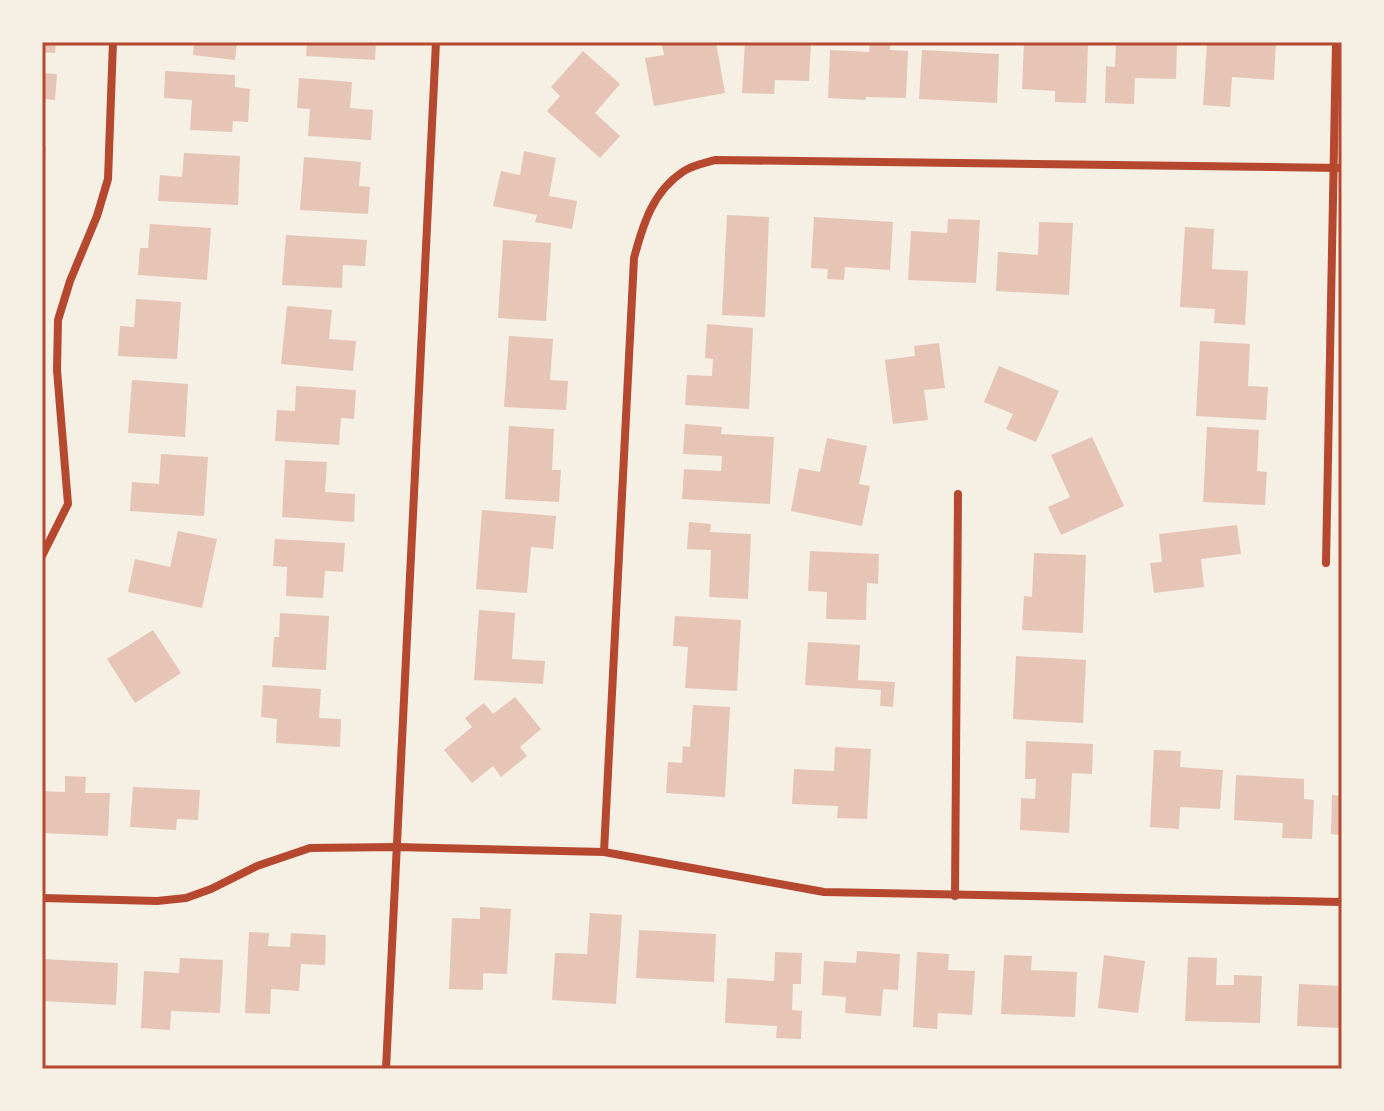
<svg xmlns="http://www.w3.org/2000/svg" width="1384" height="1111" viewBox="0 0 1384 1111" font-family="Cabin,sans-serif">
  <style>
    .building { fill: #e6c5b7 }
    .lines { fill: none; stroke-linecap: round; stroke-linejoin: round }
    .minor { stroke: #b5482f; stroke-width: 8 }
    .neatline { fill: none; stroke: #b5482f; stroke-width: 3 }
  </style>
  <rect width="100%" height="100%" fill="#f6efe4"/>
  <g class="building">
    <polygon points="42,42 56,42 55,53 42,52"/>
    <polygon points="194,42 237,42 235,60 193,55"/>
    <polygon points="307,42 376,42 375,60 306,56"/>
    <polygon points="679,42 716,42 725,93 654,106 645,58 664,55 662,45"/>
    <polygon points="745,42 811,42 809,81 775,80 774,94 742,93"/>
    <polygon points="870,42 890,42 890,50 908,51 906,98 866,97 866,100 828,98 830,50 869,52"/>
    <polygon points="1024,42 1088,43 1086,103 1055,102 1055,91 1022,89"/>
    <polygon points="1116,42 1177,42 1176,79 1135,78 1134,104 1105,103 1106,66 1115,67"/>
    <polygon points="1207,42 1276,42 1274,80 1232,77 1230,107 1203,105"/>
    <polygon points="922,50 999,54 997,103 919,99"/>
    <polygon points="583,51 620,84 595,113 620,136 600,158 547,111 560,96 551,87"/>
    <polygon points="165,71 235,75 235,87 250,89 248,122 233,121 232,132 190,130 192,100 164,98"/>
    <polygon points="42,73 57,74 55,100 42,99"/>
    <polygon points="299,78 352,82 350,108 373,110 371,140 308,136 310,109 297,108"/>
    <polygon points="42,146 46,147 44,166 42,166"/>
    <polygon points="524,151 556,158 549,196 577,201 572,229 535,222 537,215 493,206 501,171 520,175"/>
    <polygon points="184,153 240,156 238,205 158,201 160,175 182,177"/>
    <polygon points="304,157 361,162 359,186 370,187 368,214 300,210"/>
    <polygon points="727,215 769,217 765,317 722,315"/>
    <polygon points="814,217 893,222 890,270 845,267 844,280 827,279 828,269 811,268"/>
    <polygon points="948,219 980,220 976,283 908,280 911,231 947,233"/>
    <polygon points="1039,222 1073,223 1069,295 996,291 998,252 1038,255"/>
    <polygon points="150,224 211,228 207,280 138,275 140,248 148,248"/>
    <polygon points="1185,227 1214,229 1212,269 1248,271 1245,325 1214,323 1215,309 1180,307"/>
    <polygon points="286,235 367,240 365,266 343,265 342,288 282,285"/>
    <polygon points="503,240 551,243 546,321 498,318"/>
    <polygon points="136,299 181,302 177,359 118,356 120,326 134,327"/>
    <polygon points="287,306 332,310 329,339 356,341 353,371 281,364"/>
    <polygon points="707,324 753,328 749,409 685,405 687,375 712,376 713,359 705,358"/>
    <polygon points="509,336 553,339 550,380 568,381 566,410 504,407"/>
    <polygon points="1200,341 1250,344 1248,386 1268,387 1266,420 1196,416"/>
    <polygon points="939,343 945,388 924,390 928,420 893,424 885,360 915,356 914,346"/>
    <polygon points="999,366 1059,391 1036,442 1006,429 1013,414 984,402"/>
    <polygon points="132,380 188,384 185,437 128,433"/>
    <polygon points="296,386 356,390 354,419 341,418 339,445 275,441 277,410 295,411"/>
    <polygon points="685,424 722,427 721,434 774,437 770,504 682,499 684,469 721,471 722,456 683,454"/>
    <polygon points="509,426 554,429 552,470 561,470 559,502 505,499"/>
    <polygon points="1207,427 1259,430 1257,471 1267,472 1265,505 1203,502"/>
    <polygon points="1092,437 1124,506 1061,535 1048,507 1070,497 1051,455"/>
    <polygon points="827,438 867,446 859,484 870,486 862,526 791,511 799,468 820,472"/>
    <polygon points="161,454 208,457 204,516 130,511 132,482 159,484"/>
    <polygon points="285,460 327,462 325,492 355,494 354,522 282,517"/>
    <polygon points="482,510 556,516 553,549 531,547 527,593 476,589"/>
    <polygon points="689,522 711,524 710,532 751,534 748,599 709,597 711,550 687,549"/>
    <polygon points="1237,525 1241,554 1201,559 1204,587 1154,593 1150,563 1162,562 1159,534"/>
    <polygon points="178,531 217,539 202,608 128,592 135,559 170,567"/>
    <polygon points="275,539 345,543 343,572 325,571 323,598 286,596 287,567 273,566"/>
    <polygon points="810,551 879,554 878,584 867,583 866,620 826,619 827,592 808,591"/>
    <polygon points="1034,553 1086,555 1083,633 1022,630 1024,596 1032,597"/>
    <polygon points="479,610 515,613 512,659 545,661 543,684 474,680"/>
    <polygon points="280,613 329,616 326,670 272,667 274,637 279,637"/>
    <polygon points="675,616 741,620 737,691 685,688 688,647 673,646"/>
    <polygon points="153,630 181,673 135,703 107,659"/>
    <polygon points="808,642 860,645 858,680 895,682 893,707 880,706 881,690 805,685"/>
    <polygon points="1016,656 1086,660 1083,723 1013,719"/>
    <polygon points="263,685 321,689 319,718 341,719 340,747 276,743 277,719 261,717"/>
    <polygon points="515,697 541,729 520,747 527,756 501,777 493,766 472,783 444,750 472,727 465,718 484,703 493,714"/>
    <polygon points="693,705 730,707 725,797 666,793 668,762 682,763 683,746 690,747"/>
    <polygon points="1026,741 1093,744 1092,774 1072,773 1069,833 1020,830 1021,798 1035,799 1036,779 1025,779"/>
    <polygon points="835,747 871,749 867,819 837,818 838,806 792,804 794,769 834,771"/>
    <polygon points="1154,750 1181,751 1180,767 1223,770 1220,809 1180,807 1179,829 1150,827"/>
    <polygon points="1236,775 1304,779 1304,799 1314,800 1312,839 1282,838 1283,823 1234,820"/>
    <polygon points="65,776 86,777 85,793 110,793 108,836 42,833 42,791 65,792"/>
    <polygon points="133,787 200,790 198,820 177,819 176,830 130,827"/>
    <polygon points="1332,795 1342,796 1342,835 1331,834"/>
    <polygon points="480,907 511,909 507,974 483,973 483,990 449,989 452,918 480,919"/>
    <polygon points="590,913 622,915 616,1004 552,1000 555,953 587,954"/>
    <polygon points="639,930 716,934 714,982 636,978"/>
    <polygon points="249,932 269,933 268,946 290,947 291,933 326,935 325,965 301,964 299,991 271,989 270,1014 245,1013"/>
    <polygon points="857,951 900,954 898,990 883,989 881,1016 845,1013 846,997 822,995 824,961 856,963"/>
    <polygon points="775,952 802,953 801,984 793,984 792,1010 802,1011 801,1039 776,1038 777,1026 725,1023 727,978 774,981"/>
    <polygon points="917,952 949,954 948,970 975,971 972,1015 938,1013 937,1029 913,1027"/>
    <polygon points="1004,955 1032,956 1031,970 1077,972 1075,1017 1001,1014"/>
    <polygon points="1104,955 1145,961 1138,1013 1098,1008"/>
    <polygon points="1188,957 1217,958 1216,985 1234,985 1234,975 1262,976 1260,1023 1185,1021"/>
    <polygon points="180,958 223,960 220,1013 171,1011 170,1030 141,1028 144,971 179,973"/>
    <polygon points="42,959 118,963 116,1005 42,1001"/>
    <polygon points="1299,984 1342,986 1342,1028 1297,1026"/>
  </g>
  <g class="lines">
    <g class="minor">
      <polyline points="42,556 68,504 57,370 58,320 70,281 97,216 108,179 113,42"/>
      <polyline points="1326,563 1336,42"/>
      <path d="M604,852L634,258C643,224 653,191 684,171C693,165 705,163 715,160L1342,168"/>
      <polyline points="955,896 958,494"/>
      <polyline points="42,898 157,901 186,898 211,889 257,866 310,848 396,847 604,852 824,892 1342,902"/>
      <polyline points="386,1069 436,42"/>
    </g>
  </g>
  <rect width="1384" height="1111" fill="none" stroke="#f6efe4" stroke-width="88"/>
  <rect x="44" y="44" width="1296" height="1023" class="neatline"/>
</svg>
